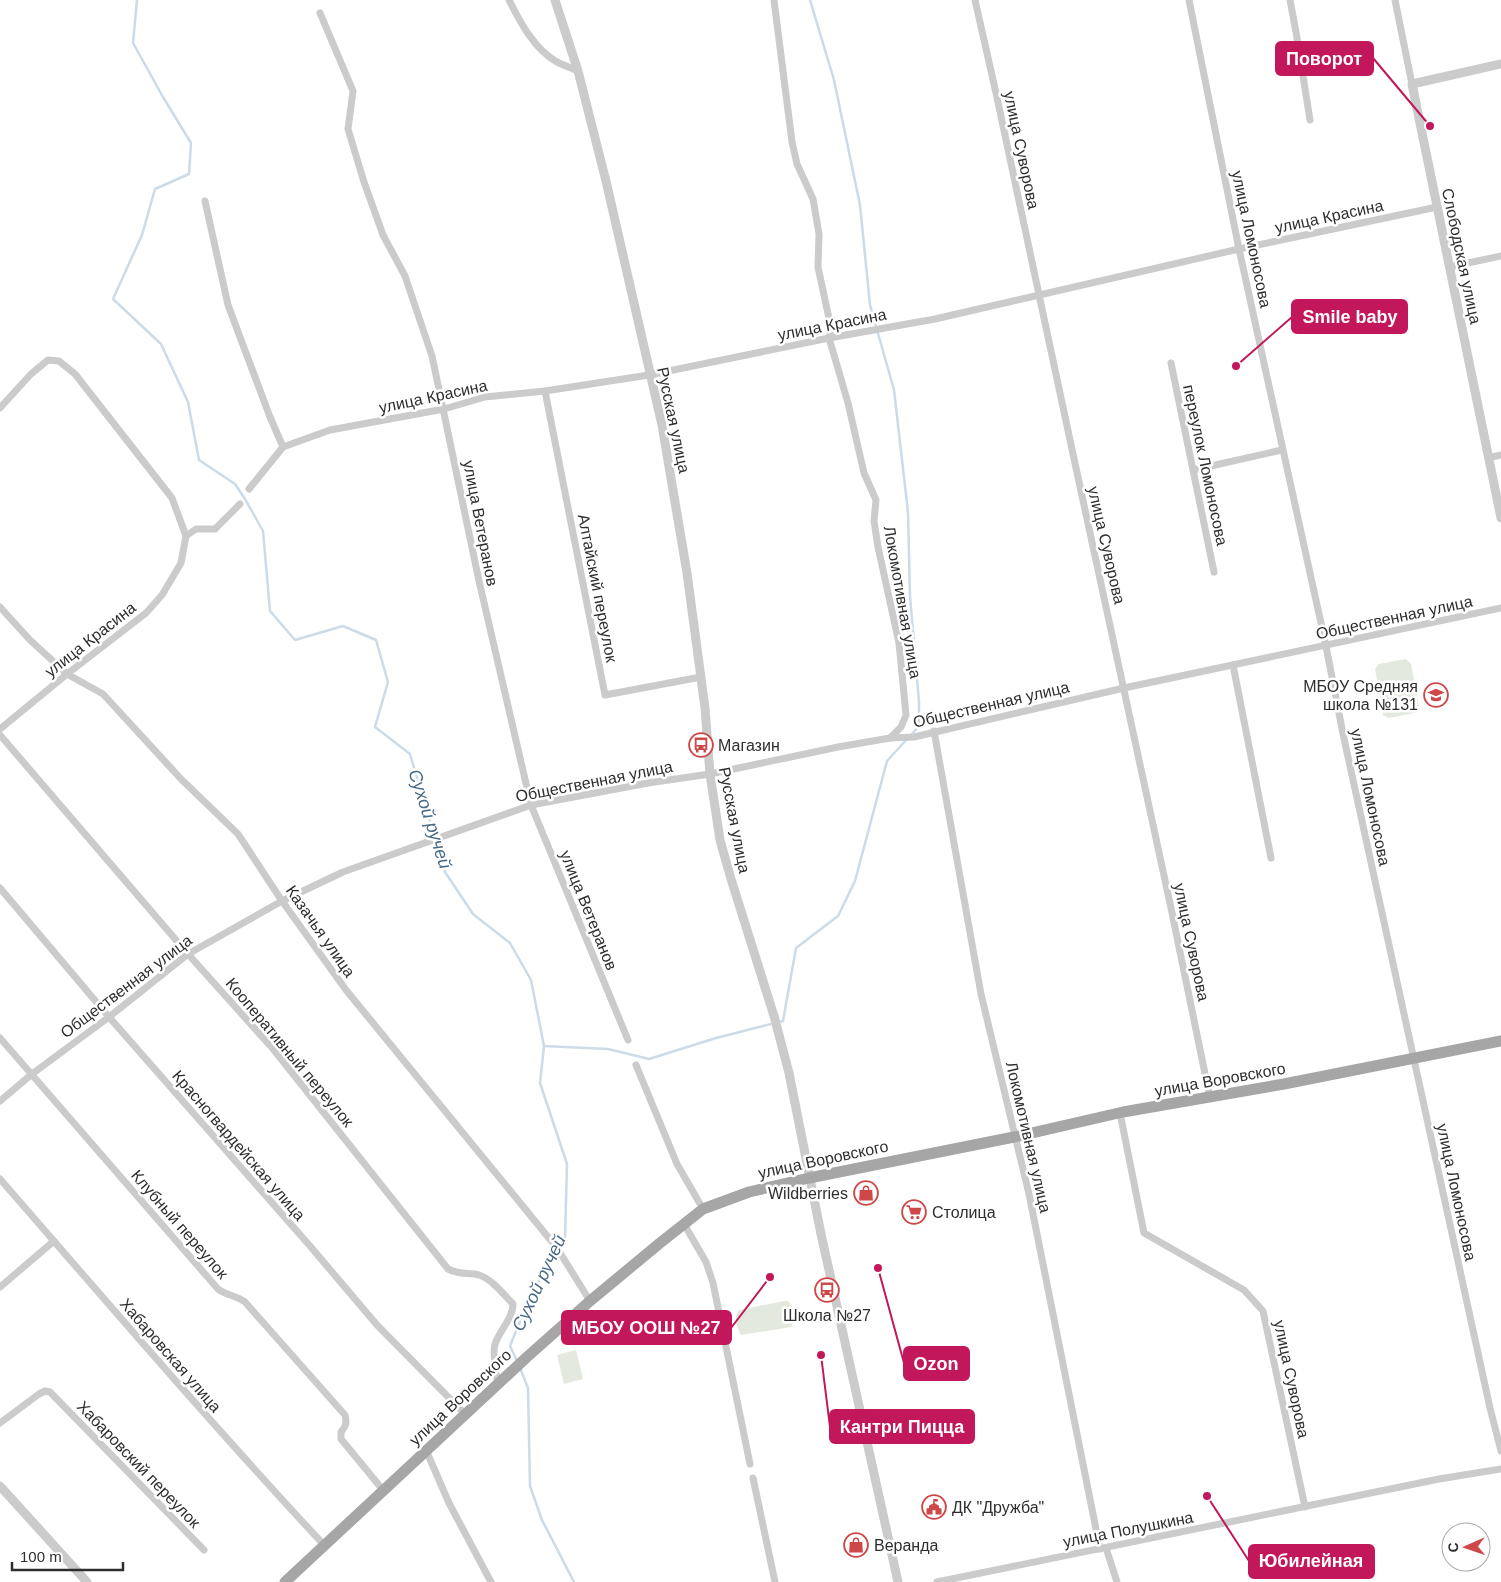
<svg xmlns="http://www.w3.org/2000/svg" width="1501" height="1582" viewBox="0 0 1501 1582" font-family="Helvetica,sans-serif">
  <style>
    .green { fill: #e3e9de }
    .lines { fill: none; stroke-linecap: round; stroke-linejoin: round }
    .stream { stroke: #ccdbe7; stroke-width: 2.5 }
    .minor { stroke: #cbcbcb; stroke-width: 7 }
    .tertiary { stroke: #cbcbcb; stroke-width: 9 }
    .primary { stroke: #a6a6a6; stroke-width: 11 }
    .labels { text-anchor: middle; stroke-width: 5; stroke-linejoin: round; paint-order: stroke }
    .street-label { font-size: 16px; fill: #2e2e2e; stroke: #fff }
    .poi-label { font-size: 16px; fill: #2e2e2e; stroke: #fff; text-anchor: start }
    .water-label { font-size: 18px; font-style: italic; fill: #476985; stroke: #fff }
    .leader { fill: none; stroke: #c2185b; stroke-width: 2 }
    .callout-dot { fill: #c2185b; stroke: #fff; stroke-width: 2 }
    .callout { fill: #c2185b; stroke: #c2185b; stroke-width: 2 }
    .callout-label { font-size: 18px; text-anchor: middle; font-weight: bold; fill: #fff }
  </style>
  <rect width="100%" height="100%" fill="#fff"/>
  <g class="green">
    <polygon points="1406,659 1411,664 1419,707 1418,711 1415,713 1389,718 1383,715 1375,669 1379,664"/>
    <path d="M784,1301H788L790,1303L794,1321L791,1327L741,1335C737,1329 733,1315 739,1310Z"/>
    <polygon points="576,1350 583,1379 564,1384 557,1355"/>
  </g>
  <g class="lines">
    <g class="stream">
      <polyline points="137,0 133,43 163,97 191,143 189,174 155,189 142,235 113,299 161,344 188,402 199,460 235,484 245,499 263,531 270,611 295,640 343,626 376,640 388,682 375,727 410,754 445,872 473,914 510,943 531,980 544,1046 540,1083 567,1164 565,1237 531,1294 510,1346 517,1361"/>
      <polyline points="810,0 834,80 860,205 870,305 894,390 908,512 910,596 919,702 919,726 912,734"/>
      <polyline points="544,1046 608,1049 649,1059 716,1038 783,1021 796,948 838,916 855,881 887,761 908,738"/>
      <polyline points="520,1368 528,1388 530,1486 542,1520 574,1582"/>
    </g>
    <g class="minor">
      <path d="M509,0C520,22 534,49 557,62C563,65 571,68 578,71"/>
      <polyline points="774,0 792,142 797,164 813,199 819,234 818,267 831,328 829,338 848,403 864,473 876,500 874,521 878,547 899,643 906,715 901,727 890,738"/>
      <polyline points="975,0 996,93 1073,454 1171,908 1210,1098"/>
      <polyline points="1189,0 1239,249 1326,646 1343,734 1490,1408 1501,1451"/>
      <polyline points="1290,0 1296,32 1310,120"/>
      <polyline points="1395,0 1412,84"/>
      <polyline points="320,13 353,91 348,129 364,182 383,235 405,276 432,356 479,581 531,805 628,1040"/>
      <polyline points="205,201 228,305 270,417 283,447"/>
      <polyline points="1449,267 1501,256"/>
      <polyline points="1171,363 1214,572"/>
      <polyline points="545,391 605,695 701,677"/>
      <polyline points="0,408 31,374 48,360 59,361 75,374 172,498 186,536"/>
      <polyline points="1488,458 1501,455"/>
      <polyline points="1193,470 1282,450"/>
      <polyline points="249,489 283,447 330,430 444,409 485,397 545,391 649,375 829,338 935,319 1239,249 1437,207"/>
      <polyline points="0,607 30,640 67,674 103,694 181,779 238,834 282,901 346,990 557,1248 590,1301"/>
      <polyline points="1233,665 1271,858"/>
      <polyline points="0,729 67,674 146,613 162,595 181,563 186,536 196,529 215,529 240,504"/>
      <polyline points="934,731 981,994 1029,1194 1100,1549"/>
      <path d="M0,735L188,954L274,1050L448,1269C462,1276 468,1272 479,1275C492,1279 504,1295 513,1304C513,1318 500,1330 495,1344C492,1354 496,1373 498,1384"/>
      <polyline points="0,888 109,1017 310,1246 377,1325 465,1414"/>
      <path d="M0,1038L218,1289C227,1296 236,1295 245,1302L345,1415C347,1423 346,1426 341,1432V1439L383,1490"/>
      <polyline points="636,1065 677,1164 703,1209"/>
      <polyline points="0,1101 32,1074 109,1017 188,954 282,901 343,872 531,805 648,783 710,774 838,747 890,738 914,737 1124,688 1501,608"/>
      <polyline points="1120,1113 1144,1233 1244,1290 1263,1311 1305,1507"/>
      <path d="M0,1179C107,1302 213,1426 325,1546"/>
      <polyline points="684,1224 706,1262 713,1283 750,1464"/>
      <polyline points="0,1287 54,1241"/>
      <polyline points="0,1423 39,1394 45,1391 50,1392 204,1550"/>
      <polyline points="426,1450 449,1503 491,1582"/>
      <polyline points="753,1478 775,1582"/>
      <polyline points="1106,1548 1117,1582"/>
      <polyline points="937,1582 1439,1479 1501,1469"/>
    </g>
    <g class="tertiary">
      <polyline points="555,0 578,71 606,181 662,425 687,573 705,708 710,774 720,840 731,879 774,1016 789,1073 821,1234 898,1582"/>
      <polyline points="1501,64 1412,84 1501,518"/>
      <polyline points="0,1486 87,1582"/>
    </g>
    <polyline class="primary" points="285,1582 527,1357 590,1301 660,1243 703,1209 749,1192 809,1178 1014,1137 1123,1112 1284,1084 1501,1041"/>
  </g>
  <defs>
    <g id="school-ring" transform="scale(1.25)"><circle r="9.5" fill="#fff" stroke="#ce4749" stroke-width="1.5"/><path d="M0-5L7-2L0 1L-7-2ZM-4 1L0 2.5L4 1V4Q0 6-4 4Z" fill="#ce4749"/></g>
    <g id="bus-ring" transform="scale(1.25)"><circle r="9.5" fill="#fff" stroke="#ce4749" stroke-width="1.5"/><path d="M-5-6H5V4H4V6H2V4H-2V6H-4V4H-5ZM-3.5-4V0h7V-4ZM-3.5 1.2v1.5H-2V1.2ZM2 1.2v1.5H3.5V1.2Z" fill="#ce4749"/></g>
    <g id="shop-ring" transform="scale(1.25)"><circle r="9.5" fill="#fff" stroke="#ce4749" stroke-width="1.5"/><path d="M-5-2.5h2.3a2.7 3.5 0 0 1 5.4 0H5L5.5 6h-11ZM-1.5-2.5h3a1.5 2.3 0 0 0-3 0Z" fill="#ce4749"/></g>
    <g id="supermarket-ring" transform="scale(1.25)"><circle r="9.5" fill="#fff" stroke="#ce4749" stroke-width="1.5"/><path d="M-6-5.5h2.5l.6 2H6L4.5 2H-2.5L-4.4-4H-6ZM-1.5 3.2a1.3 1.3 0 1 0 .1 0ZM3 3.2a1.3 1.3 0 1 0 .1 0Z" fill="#ce4749"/></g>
    <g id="civic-ring" transform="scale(1.25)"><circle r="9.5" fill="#fff" stroke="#ce4749" stroke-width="1.5"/><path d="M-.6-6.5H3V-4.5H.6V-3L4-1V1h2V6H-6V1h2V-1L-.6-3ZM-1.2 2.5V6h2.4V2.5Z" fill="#ce4749"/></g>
  </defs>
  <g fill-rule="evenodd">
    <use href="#school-ring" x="1436" y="695"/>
    <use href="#bus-ring" x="701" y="745"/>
    <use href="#shop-ring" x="866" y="1193"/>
    <use href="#supermarket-ring" x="914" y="1212"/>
    <use href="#bus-ring" x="827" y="1290"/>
    <use href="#civic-ring" x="934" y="1507"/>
    <use href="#shop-ring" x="856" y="1545"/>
  </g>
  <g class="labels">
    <g class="street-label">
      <text transform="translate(1022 150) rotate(78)" y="6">улица Суворова</text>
      <text transform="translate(1329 216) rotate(-12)" y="6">улица Красина</text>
      <text transform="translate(1252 239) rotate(78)" y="6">улица Ломоносова</text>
      <text transform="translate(1462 256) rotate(78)" y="6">Слободская улица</text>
      <text transform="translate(832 324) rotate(-11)" y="6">улица Красина</text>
      <text transform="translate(433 396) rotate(-12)" y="6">улица Красина</text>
      <text transform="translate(674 420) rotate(78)" y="6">Русская улица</text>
      <text transform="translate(1206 465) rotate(78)" y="6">переулок Ломоносова</text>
      <text transform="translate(481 523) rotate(79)" y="6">улица Ветеранов</text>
      <text transform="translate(1107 545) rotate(77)" y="6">улица Суворова</text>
      <text transform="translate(598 588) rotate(79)" y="6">Алтайский переулок</text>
      <text transform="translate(903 602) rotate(80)" y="6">Локомотивная улица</text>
      <text transform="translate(1394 617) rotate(-12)" y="6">Общественная улица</text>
      <text transform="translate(90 639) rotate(-38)" y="6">улица Красина</text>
      <text transform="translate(991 704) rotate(-13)" y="6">Общественная улица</text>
      <text transform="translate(594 781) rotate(-11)" y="6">Общественная улица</text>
      <text transform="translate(1371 797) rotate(78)" y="6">улица Ломоносова</text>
      <text transform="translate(735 820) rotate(79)" y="6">Русская улица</text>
      <text transform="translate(589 910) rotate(68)" y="6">улица Ветеранов</text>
      <text transform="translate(321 931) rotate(55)" y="6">Казачья улица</text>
      <text transform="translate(1192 942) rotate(78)" y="6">улица Суворова</text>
      <text transform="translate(126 986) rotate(-37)" y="6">Общественная улица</text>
      <text transform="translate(290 1052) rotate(50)" y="6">Кооперативный переулок</text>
      <text transform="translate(1220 1079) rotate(-10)" y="6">улица Воровского</text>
      <text transform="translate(1029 1137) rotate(77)" y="6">Локомотивная улица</text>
      <text transform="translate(239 1145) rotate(49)" y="6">Красногвардейская улица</text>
      <text transform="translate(823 1159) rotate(-12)" y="6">улица Воровского</text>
      <text transform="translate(1457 1192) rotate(78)" y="6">улица Ломоносова</text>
      <text transform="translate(180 1224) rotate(49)" y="6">Клубный переулок</text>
      <text transform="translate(171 1355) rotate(49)" y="6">Хабаровская улица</text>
      <text transform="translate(1292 1379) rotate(78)" y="6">улица Суворова</text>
      <text transform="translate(460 1397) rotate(-43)" y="6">улица Воровского</text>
      <text transform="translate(139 1464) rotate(46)" y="6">Хабаровский переулок</text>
      <text transform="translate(1128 1529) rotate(-11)" y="6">улица Полушкина</text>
    </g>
    <g class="poi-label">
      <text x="1418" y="692" text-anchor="end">МБОУ Средняя<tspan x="1418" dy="18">школа №131</tspan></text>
      <text x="718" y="751">Магазин</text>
      <text x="848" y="1199" text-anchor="end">Wildberries</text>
      <text x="932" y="1218">Столица</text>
      <text x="827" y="1321" text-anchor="middle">Школа №27</text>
      <text x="952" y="1513">ДК "Дружба"</text>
      <text x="874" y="1551">Веранда</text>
    </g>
    <g class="water-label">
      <text transform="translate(430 819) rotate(72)" y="6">Сухой ручей</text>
      <text transform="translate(539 1283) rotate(-65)" y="6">Сухой ручей</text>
    </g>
  </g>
  <path class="leader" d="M1430 126L1373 58M1236 366L1292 317M770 1277L731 1328M878 1268L904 1363M821 1355L830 1427M1207 1496L1249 1561"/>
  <g class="callout-dot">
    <circle cx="1430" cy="126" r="5"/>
    <circle cx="1236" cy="366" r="5"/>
    <circle cx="770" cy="1277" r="5"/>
    <circle cx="878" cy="1268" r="5"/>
    <circle cx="821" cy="1355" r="5"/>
    <circle cx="1207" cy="1496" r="5"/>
  </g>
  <g class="callout">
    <rect x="1276" y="42" width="97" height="33" rx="5"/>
    <rect x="1292" y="300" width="115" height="33" rx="5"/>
    <rect x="562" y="1311" width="169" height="33" rx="5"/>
    <rect x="904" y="1347" width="65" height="33" rx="5"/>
    <rect x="830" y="1410" width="144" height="33" rx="5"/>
    <rect x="1249" y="1545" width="125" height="33" rx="5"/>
  </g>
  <g class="callout-label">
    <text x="1324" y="65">Поворот</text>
    <text x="1350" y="323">Smile baby</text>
    <text x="646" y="1334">МБОУ ООШ №27</text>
    <text x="936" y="1370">Ozon</text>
    <text x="902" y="1433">Кантри Пицца</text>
    <text x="1311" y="1567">Юбилейная</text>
  </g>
  <g transform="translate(1466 1547) rotate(268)"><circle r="24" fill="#ffffff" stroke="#ababab"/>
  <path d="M0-4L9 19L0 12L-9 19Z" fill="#ce4749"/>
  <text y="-8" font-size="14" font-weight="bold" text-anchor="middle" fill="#2e2e2e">С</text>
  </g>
  <path d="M12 1562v8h111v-8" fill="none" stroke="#2e2e2e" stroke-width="2.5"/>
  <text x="20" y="1562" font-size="15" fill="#2e2e2e" stroke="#ffffff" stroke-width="4" paint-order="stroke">100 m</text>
</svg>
